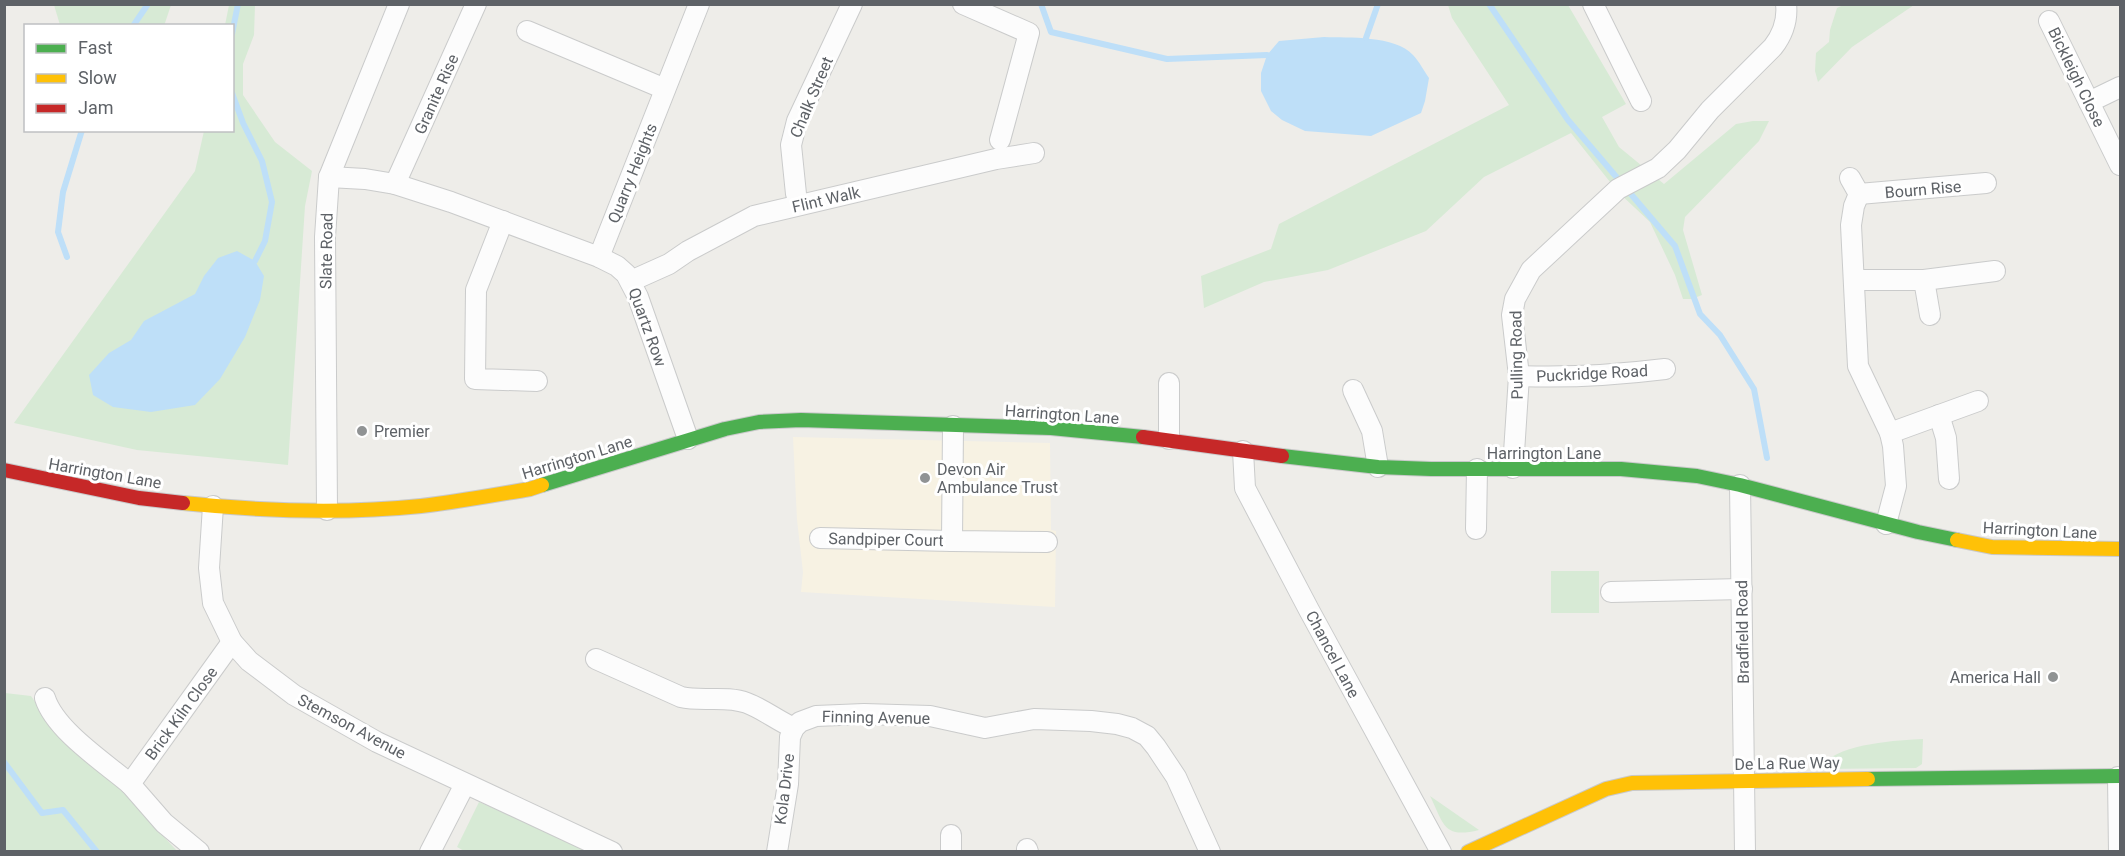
<svg xmlns="http://www.w3.org/2000/svg" width="2125" height="856" viewBox="0 0 2125 856" font-family="Roboto,sans-serif">
  <style>
    .commercial { fill: #f7f2e3 }
    .green { fill: #d7ead5 }
    .water { fill: #bedff8 }
    .lines { fill: none; stroke-linecap: round; stroke-linejoin: round }
    .stream { stroke: #bedff8; stroke-width: 6 }
    .street-casing { stroke: #cacbcb; stroke-width: 22 }
    .fast-casing { stroke: #c9c9ca; stroke-width: 16 }
    .slow-casing { stroke: #c9c9ca; stroke-width: 16 }
    .jam-casing { stroke: #c9c9ca; stroke-width: 16 }
    .street { stroke: #fcfcfc; stroke-width: 20 }
    .fast { stroke: #4caf50; stroke-width: 14 }
    .slow { stroke: #ffc107; stroke-width: 14 }
    .jam { stroke: #c62828; stroke-width: 14 }
    .poi-dot { fill: #909394; stroke: #fff; stroke-width: 2 }
    .labels { text-anchor: middle; stroke-width: 6; stroke-linejoin: round; paint-order: stroke }
    .street-label { font-size: 16px; fill: #5e6267; stroke: #fff }
    .poi-label { font-size: 16px; fill: #5e6267; stroke: #fff; text-anchor: start }
  </style>
  <rect width="100%" height="100%" fill="#eeede9"/>
  <polygon class="commercial" points="793,437 1050,443 1051,530 1056,531 1055,607 801,592 803,572 797,520"/>
  <g class="green">
    <polygon points="54,5 54,4 171,5 164,26 60,25"/>
    <polygon points="229,5 255,5 254,35 243,64 243,95 275,142 312,171 305,206 288,465 137,450 14,423 195,171 204,131 232,130 232,26 225,25"/>
    <polygon points="1448,5 1568,5 1626,104 1602,117 1619,147 1664,184 1736,124 1753,121 1769,121 1759,141 1685,217 1683,230 1702,295 1692,299 1683,299 1675,275 1650,222 1618,192 1571,133 1484,177 1426,231 1328,270 1264,282 1204,308 1201,276 1271,249 1279,224 1509,105 1452,18"/>
    <polygon points="1843,5 1914,5 1852,47 1818,82 1815,71 1816,53 1829,42 1830,30 1837,8"/>
    <rect x="1551" y="571" width="48" height="42"/>
    <polygon points="5,693 31,696 63,741 117,786 177,851 5,852"/>
    <path d="M1923,739L1922,764L1916,768L1820,769C1831,744 1898,740 1923,739Z"/>
    <path d="M1430,796L1479,830C1443,839 1444,824 1430,796Z"/>
    <polygon points="479,802 594,851 466,852 457,847"/>
  </g>
  <g class="water">
    <path d="M1324,37C1348,38 1395,35 1413,55C1419,61 1424,71 1429,78L1425,101L1421,113L1371,136L1305,131L1282,120L1271,111L1261,91V73L1267,55L1279,41Z"/>
    <polygon points="237,251 255,261 264,276 260,300 245,337 220,379 195,405 151,412 113,407 93,395 89,375 109,353 131,340 144,321 195,294 204,276 218,258"/>
  </g>
  <g class="lines">
    <g class="stream">
      <polyline points="1041,4 1051,32 1167,59 1267,55"/>
      <polyline points="1489,4 1568,120 1675,246 1700,314 1720,335 1754,389 1767,458"/>
      <polyline points="133,26 148,4"/>
      <polyline points="232,34 238,4"/>
      <polyline points="1366,38 1378,4"/>
      <polyline points="232,93 243,123 262,161 272,202 265,241 255,261"/>
      <polyline points="67,257 58,232 63,192 82,130"/>
      <polyline points="4,762 42,813 63,810 97,852"/>
    </g>
    <g class="street-casing">
      <g id="street">
        <polyline points="963,4 1029,33 1000,140"/>
        <polyline points="1593,4 1641,101"/>
        <polyline points="2049,21 2120,165"/>
        <polyline points="527,31 665,89"/>
        <polyline points="2089,102 2120,87"/>
        <polyline points="329,177 365,179 395,184 451,202 599,257 617,266 626,274 638,297 688,439"/>
        <polyline points="1850,178 1859,194 1854,206 1851,225 1858,366 1890,433 1893,446 1896,486 1886,524"/>
        <polyline points="395,184 476,4"/>
        <polyline points="796,194 791,145 797,121 852,4"/>
        <polyline points="1859,194 1986,183"/>
        <polyline points="503,221 476,290 475,379 537,381"/>
        <polyline points="599,257 699,4"/>
        <polyline points="1854,280 1924,280 1995,271"/>
        <polyline points="1924,280 1930,315"/>
        <polyline points="631,281 669,264 688,251 754,216 996,159 1034,153"/>
        <path d="M1519,376C1569,378 1616,375 1665,369"/>
        <polyline points="1353,390 1372,431 1378,467"/>
        <polyline points="1939,415 1946,438 1949,479"/>
        <polyline points="953,426 952,541 1047,542"/>
        <polyline points="1890,433 1978,401"/>
        <polyline points="1169,439 1169,383"/>
        <polyline points="1243,451 1245,488 1309,610 1441,852"/>
        <path d="M1513,468L1519,376L1512,315L1515,299L1531,270L1618,189L1658,168L1677,150L1710,110L1773,47C1783,34 1788,21 1786,4"/>
        <polyline points="1740,485 1745,852"/>
        <polyline points="213,506 209,568 213,603 232,642 249,661 294,695 377,742 612,852"/>
        <polyline points="327,510 325,237 329,177 399,4"/>
        <polyline points="1476,529 1477,469"/>
        <polyline points="820,538 952,541"/>
        <polyline points="1611,592 1742,589"/>
        <path d="M596,659L681,697C702,702 726,695 747,703C763,709 778,721 794,728"/>
        <path d="M45,698C55,730 104,762 130,784L232,642"/>
        <polyline points="2118,777 2119,852"/>
        <polyline points="130,784 164,823 199,852"/>
        <polyline points="1027,849 1028,852"/>
        <polyline points="430,852 465,784"/>
        <polyline points="777,852 788,784 790,737 794,728 800,722 816,716 864,714 930,716 985,728 1034,719 1091,721 1117,724 1132,728 1147,736 1156,747 1176,777 1210,852"/>
        <polyline points="951,852 951,835"/>
      </g>
    </g>
    <g class="fast-casing">
      <g id="fast">
        <polyline points="1282,456 1378,467 1431,469 1621,469 1697,476 1740,485 1918,532 1957,540"/>
        <polyline points="542,485 725,429 759,422 801,420 1051,428 1143,437"/>
        <polyline points="1868,779 2120,776"/>
      </g>
    </g>
    <g class="slow-casing">
      <g id="slow">
        <path d="M183,503C260,511 344,514 421,506C457,502 494,495 530,489L542,485"/>
        <polyline points="1957,540 1992,547 2120,549"/>
        <polyline points="1468,852 1606,789 1632,783 1868,779"/>
      </g>
    </g>
    <g class="jam-casing">
      <g id="jam">
        <polyline points="1143,437 1282,456"/>
        <polyline points="4,470 139,498 183,503"/>
      </g>
    </g>
    <use href="#street" class="street"/>
    <use href="#fast" class="fast"/>
    <use href="#slow" class="slow"/>
    <use href="#jam" class="jam"/>
  </g>
  <g class="poi-dot">
    <circle cx="362" cy="431" r="6"/>
    <circle cx="925" cy="478" r="6"/>
    <circle cx="2053" cy="677" r="6"/>
  </g>
  <g class="labels">
    <g class="street-label">
      <text transform="translate(2077 77) rotate(64)" y="6">Bickleigh Close</text>
      <text transform="translate(436 94) rotate(-66)" y="6">Granite Rise</text>
      <text transform="translate(811 97) rotate(-67)" y="6">Chalk Street</text>
      <text transform="translate(632 173) rotate(-68)" y="6">Quarry Heights</text>
      <text transform="translate(1923 189) rotate(-5)" y="6">Bourn Rise</text>
      <text transform="translate(826 199) rotate(-13)" y="6">Flint Walk</text>
      <text transform="translate(326 251) rotate(-89)" y="6">Slate Road</text>
      <text transform="translate(648 327) rotate(70)" y="6">Quartz Row</text>
      <text transform="translate(1516 355) rotate(-91)" y="6">Pulling Road</text>
      <text transform="translate(1592 373) rotate(-3)" y="6">Puckridge Road</text>
      <text transform="translate(1062 414) rotate(4)" y="6">Harrington Lane</text>
      <text x="1544" y="459">Harrington Lane</text>
      <text transform="translate(577 457) rotate(-17)" y="6">Harrington Lane</text>
      <text transform="translate(105 473) rotate(10)" y="6">Harrington Lane</text>
      <text transform="translate(2040 530) rotate(3)" y="6">Harrington Lane</text>
      <text transform="translate(886 539) rotate(1)" y="6">Sandpiper Court</text>
      <text transform="translate(1742 632) rotate(-91)" y="6">Bradfield Road</text>
      <text transform="translate(1333 654) rotate(62)" y="6">Chancel Lane</text>
      <text transform="translate(181 713) rotate(-54)" y="6">Brick Kiln Close</text>
      <text transform="translate(876 717) rotate(1)" y="6">Finning Avenue</text>
      <text transform="translate(352 726) rotate(28)" y="6">Stemson Avenue</text>
      <text transform="translate(1787 763) rotate(-1)" y="6">De La Rue Way</text>
      <text transform="translate(784 789) rotate(-83)" y="6">Kola Drive</text>
    </g>
    <g class="poi-label">
      <text x="374" y="437">Premier</text>
      <text x="937" y="475">Devon Air<tspan x="937" dy="18">Ambulance Trust</tspan></text>
      <text x="2041" y="683" text-anchor="end">America Hall</text>
    </g>
  </g>
  <rect width="2125" height="856" fill="none" stroke="#5e6267" stroke-width="12"/>
  <rect x="24" y="24" width="210" height="108" fill="#ffffff" stroke="#bfc0c2" stroke-width="1.5"/>
  <rect x="36" y="44" width="30" height="9" fill="#4caf50" stroke="#bfc0c2" stroke-width="1.5"/>
  <text x="78" y="54" font-size="18" fill="#5e6267">Fast</text>
  <rect x="36" y="74" width="30" height="9" fill="#ffc107" stroke="#bfc0c2" stroke-width="1.5"/>
  <text x="78" y="84" font-size="18" fill="#5e6267">Slow</text>
  <rect x="36" y="104" width="30" height="9" fill="#c62828" stroke="#bfc0c2" stroke-width="1.5"/>
  <text x="78" y="114" font-size="18" fill="#5e6267">Jam</text>
</svg>
